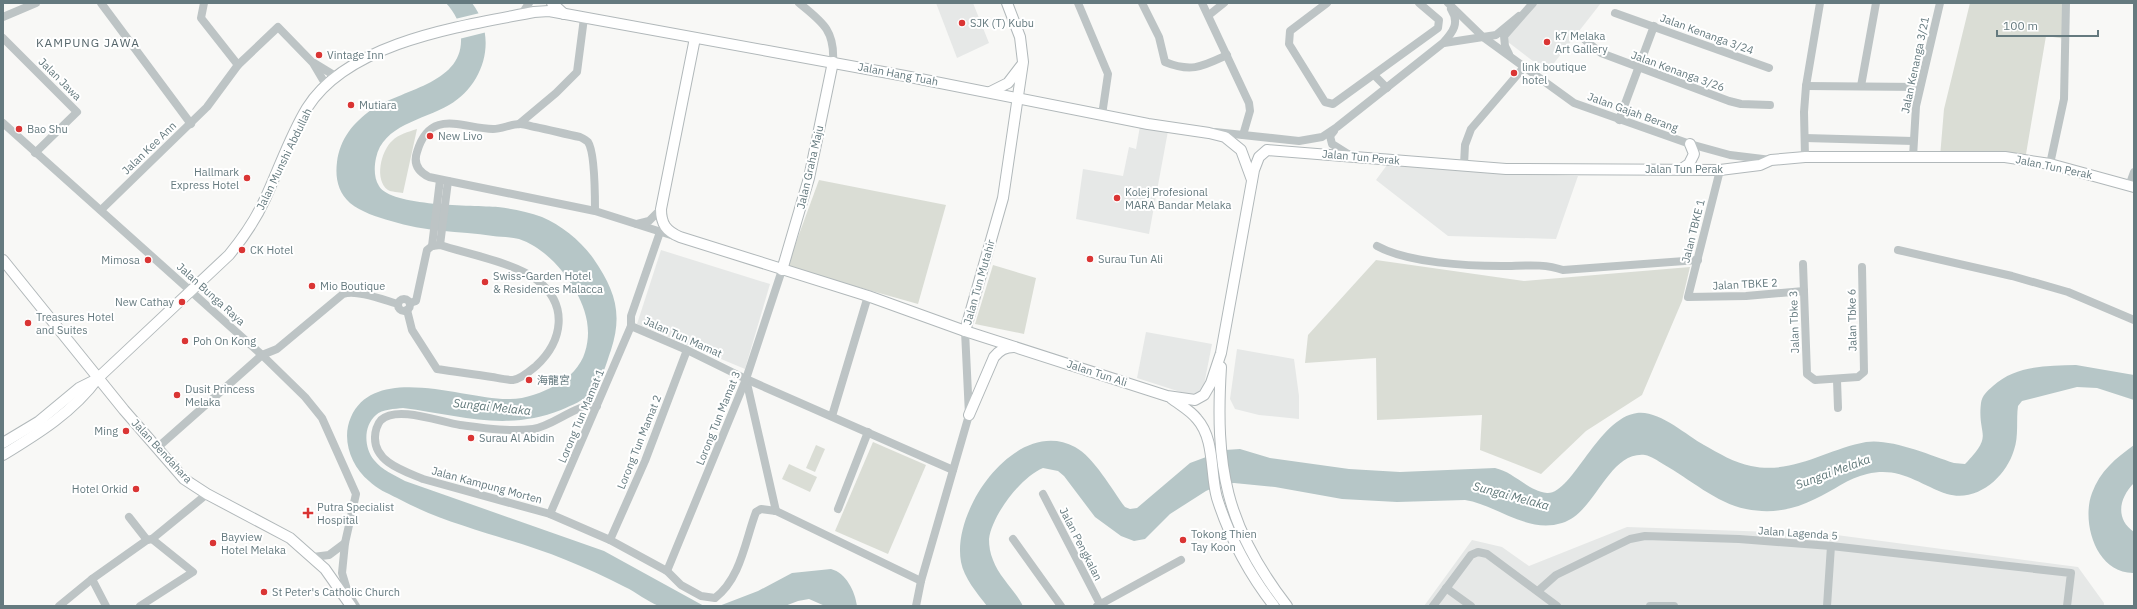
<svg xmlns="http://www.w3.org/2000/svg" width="2137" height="609" viewBox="0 0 2137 609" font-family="'IBM Plex Sans','Noto Sans SC',sans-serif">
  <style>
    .built { fill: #e6e8e7 }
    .green { fill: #daddd5 }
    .water { fill: #b6c6c7 }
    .pier { fill: #f8f8f6 }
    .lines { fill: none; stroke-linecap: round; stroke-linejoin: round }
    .major-casing { stroke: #b1b8ba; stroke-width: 12 }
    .minor { stroke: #bdc4c5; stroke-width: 8 }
    .major { stroke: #fff; stroke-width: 10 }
    .poi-dot { fill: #da3534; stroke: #fff; stroke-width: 1.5 }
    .labels { text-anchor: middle; stroke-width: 4; stroke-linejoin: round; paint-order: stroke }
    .poi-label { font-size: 11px; fill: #657a7f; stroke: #fff; text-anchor: start }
    .street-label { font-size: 11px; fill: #657a7f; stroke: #fff }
    .neighbourhood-label { font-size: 12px; letter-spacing: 1px; fill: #56666b; stroke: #fff }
    .water-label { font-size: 12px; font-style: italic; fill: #607879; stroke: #fff }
  </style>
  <rect width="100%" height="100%" fill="#f8f8f6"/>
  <g class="built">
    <polygon points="936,3 973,3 989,43 957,58"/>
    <polygon points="1538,3 1601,3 1547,72 1508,42 1508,34"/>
    <polygon points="1140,126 1168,131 1149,234 1076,219 1083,169 1123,176 1129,147 1136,149"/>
    <polygon points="1387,165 1464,171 1578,176 1556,239 1448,236 1376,180"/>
    <polygon points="661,250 770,284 745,369 637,324"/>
    <polygon points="1146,332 1212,344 1203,390 1193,396 1137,378"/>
    <polygon points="1237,349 1294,359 1299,396 1299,419 1259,415 1235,409 1230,399"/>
    <polygon points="1627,527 1829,534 2078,567 2104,603 2104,606 1424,606 1472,540 1502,547 1529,566"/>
  </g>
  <g class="green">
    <polygon points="1970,3 2064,3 2066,39 2046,36 2025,160 1940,157 1944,109"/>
    <path d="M417,129L403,193C399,192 391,192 388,190C374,180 381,151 392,141C399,134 408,132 417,129Z"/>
    <polygon points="819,180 946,205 918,304 787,267"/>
    <polygon points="1376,260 1524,281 1690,267 1682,301 1642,395 1586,431 1541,474 1480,450 1482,415 1377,420 1376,358 1305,363 1308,335"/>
    <polygon points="993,265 1036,278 1024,334 975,324"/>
    <polygon points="873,442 926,465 888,554 835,531"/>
    <polygon points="816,445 825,449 815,472 806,468"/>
    <polygon points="789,464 817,477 810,492 782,479"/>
  </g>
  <g class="water">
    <path d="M446,3H472C498,37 485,84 449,105C423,120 383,125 376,158C374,167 374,179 379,186C391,207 473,205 498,207C513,209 528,212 542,217C561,225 581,241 593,258C615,290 623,313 611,350C606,364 602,381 592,391C584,401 572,405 561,410C505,432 459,415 403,408C395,409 382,409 376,415C363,426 364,448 374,460C382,470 394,475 405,481L604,551L704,606C692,606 670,609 659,606C648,602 636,592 625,587C606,577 586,568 566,560C510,537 450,527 397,498C387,493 377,489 369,481C351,466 341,439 351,417C375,363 464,399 507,399C523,400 542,393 556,385C569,378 581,366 585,352C592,330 586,309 575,290C563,269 543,247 519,239C511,237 501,237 493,236C459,231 424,232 391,221C377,217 361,212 350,203C338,192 335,178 337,162C340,139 353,123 371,110C401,89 463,84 461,38C461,24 455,13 446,3Z"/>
    <path d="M2076,365L2134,375V400L2097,388L2077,387L2022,401L2018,406C2016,420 2019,436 2014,450C2006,477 1977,503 1947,494C1918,484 1900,466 1867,474C1848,478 1833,491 1815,499C1793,510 1771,514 1746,509C1716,503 1690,479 1663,464C1658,461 1651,456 1645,455C1608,451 1596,513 1562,523C1527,534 1497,505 1465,500L1397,502L1342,499L1275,487L1234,483L1221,484L1206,491L1170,514L1145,539L1134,541L1121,536L1095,517L1064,476L1058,471L1043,468C1021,477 992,515 989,539C989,546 990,553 993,560C999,577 1015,590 1023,606H987C977,593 964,578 961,562C951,509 1017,416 1075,447C1094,457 1112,490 1125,507L1130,509L1137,508L1190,463L1225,450L1240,449L1270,458L1349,469L1400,472L1495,468C1514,472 1528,491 1547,493C1572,495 1598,418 1637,413C1659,410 1686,435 1704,445C1718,453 1735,463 1751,466C1792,475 1827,449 1866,442C1890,438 1930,455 1954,463L1965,464C1995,433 1977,437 1981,403C1982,396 1987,391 1993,386C2016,365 2047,366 2076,365Z"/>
    <path d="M2134,445V483C2119,498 2115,519 2134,532V573C2096,574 2081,522 2092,493C2100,471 2116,458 2134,445Z"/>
    <path d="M831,569C846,573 855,591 857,606H825L809,599L798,601L785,606H719L758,591L792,573Z"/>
  </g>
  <polygon class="pier" points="480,13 487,32 459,39 455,19"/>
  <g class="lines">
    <g class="major-casing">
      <g id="major">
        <polyline points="552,3 564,14"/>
        <path d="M695,38L661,209C661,224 666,231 680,237L868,296L965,331L1167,396L1195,400L1204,395L1211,383L1221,353L1254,170L1259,157L1267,150L1506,169L1720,170L1760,165L1771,160L1805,157H2005L2050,164L2134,187"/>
        <polyline points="990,92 1008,83 1021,66"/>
        <polyline points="1683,168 1689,164 1694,154 1690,144"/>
        <polyline points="3,260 124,410 184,479 207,494 290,538 325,569 351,606"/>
        <polyline points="782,270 809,178 833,62"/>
        <polyline points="965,331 1003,198 1023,62 1020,37 1007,3"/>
        <path d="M1221,367C1215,466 1225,526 1287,606"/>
        <path d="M1171,398C1180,405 1190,410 1197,419C1215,439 1210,473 1217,498C1229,536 1250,575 1274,606"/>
        <path d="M969,415L994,357C1000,350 1005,347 1014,347"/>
        <polyline points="3,443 38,422 79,388 95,380"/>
        <path d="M3,455C39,433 73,412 98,378L229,255C243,238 256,219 265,199C279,169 290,136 307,108C349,41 463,26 534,12L549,11L905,76L1148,124L1209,133L1225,137L1241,150L1252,180"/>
      </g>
    </g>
    <g class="minor">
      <polyline points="101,3 191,124"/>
      <polyline points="204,3 201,18 238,65"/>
      <path d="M799,3C822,22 835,30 833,62"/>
      <polyline points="1078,3 1108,74 1102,115"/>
      <path d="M1142,3L1159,37L1165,62C1192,73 1203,66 1227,55"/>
      <polyline points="1202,3 1249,103 1250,111 1243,135"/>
      <polyline points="1327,3 1290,31 1289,44 1325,102 1333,104 1438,28 1439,20 1419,3"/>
      <polyline points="1448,3 1483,37 1574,103 1690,144 1730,155 1771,160"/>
      <polyline points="1615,13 1769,68"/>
      <polyline points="522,14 529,3"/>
      <polyline points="1209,15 1224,3"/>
      <polyline points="3,17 36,3"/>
      <polyline points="3,38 77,112 35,153"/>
      <polyline points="1585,40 1601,53 1729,101 1741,104 1770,105"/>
      <polyline points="1444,43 1496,35 1519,16"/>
      <polyline points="1509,54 1505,46 1504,36 1533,3"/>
      <polyline points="314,63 337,77"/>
      <polyline points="1374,75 1387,88"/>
      <polyline points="1806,86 1920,87"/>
      <polyline points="1861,86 1876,3"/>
      <polyline points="1619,120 1654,26"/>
      <polyline points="3,123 262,355 305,397 322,418 356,494 345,543 342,573 348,593 356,606"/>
      <polyline points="519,124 556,93 577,72 584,18"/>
      <polyline points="1334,131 1330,136 1332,144 1351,156"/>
      <path d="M1215,132L1299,141L1322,137L1337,127L1443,43C1453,32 1460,23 1451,9"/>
      <polyline points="1805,138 1913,141"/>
      <polyline points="1805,157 1804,112 1806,86 1820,3"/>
      <polyline points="1913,157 1916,106 1940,3"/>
      <polyline points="2050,164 2064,99 2066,3"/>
      <polyline points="1464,165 1465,145 1471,129 1524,67"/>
      <polyline points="1720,170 1688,297 1746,296 1804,291"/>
      <polyline points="2129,186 2134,172"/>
      <polyline points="101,210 207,107 238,65 278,27 313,63 326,85"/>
      <path d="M595,211C595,197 595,152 588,142C586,140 582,138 580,137C565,134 550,130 535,127C530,126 525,124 520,124C511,124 502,129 493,129C461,128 430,108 417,152C413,164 419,172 429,177L595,211L674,236"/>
      <polyline points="637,224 649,221 661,209"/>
      <polyline points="440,245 448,181"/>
      <polyline points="432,246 440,180"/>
      <path d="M1377,246C1408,263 1467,266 1502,266C1522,266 1543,263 1563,270L1698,260"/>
      <polyline points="1898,250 2012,276 2068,292 2134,320"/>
      <polyline points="1803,264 1807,374 1815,380 1858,377 1864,372 1862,267"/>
      <circle cx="404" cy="305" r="6"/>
      <path d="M407,310L412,330L437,369C455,372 474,374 492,377C498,378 506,380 513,380C521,379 530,371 536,366C563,341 569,305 537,280C515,263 468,254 440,245L432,246L427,250L416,301L410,303"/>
      <polyline points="631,326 687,350 746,379 953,470"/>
      <polyline points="631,326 631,316 660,232"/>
      <polyline points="746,379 776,511"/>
      <polyline points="1837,380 1838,408"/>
      <path d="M597,406C578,402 554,426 533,429C509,432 483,428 460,425C440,422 397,405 381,420C377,424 375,432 375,437C374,462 404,471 423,479L550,514L610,540L667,571L681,585L701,596L715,598C741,578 745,541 756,512L761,509L776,511L921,581"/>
      <polyline points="832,416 868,296"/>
      <path d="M157,448L262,355L277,349L343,294C356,289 384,300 398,304"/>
      <polyline points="1043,494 1101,606"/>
      <polyline points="838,509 868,432"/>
      <polyline points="550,514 631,326"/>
      <polyline points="129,517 147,540 152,539 193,572 140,606"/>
      <polyline points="152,539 207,494"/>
      <polyline points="1013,539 1061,606"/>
      <polyline points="610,540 645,461 687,350"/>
      <polyline points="313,557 329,555 345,543"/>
      <polyline points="667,571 746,379 782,270"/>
      <polyline points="92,579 106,606"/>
      <polyline points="1446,588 1471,606"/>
      <polyline points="1538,591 1556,575 1630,539 1645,536 1739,539 1831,546 2071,573 2067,606"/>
      <polyline points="59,606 92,579 147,540"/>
      <polyline points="916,606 921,581 969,415 965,331"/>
      <polyline points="1097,606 1181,560"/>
      <polyline points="1433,606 1471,555 1478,552 1487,554 1557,606"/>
      <polyline points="1650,606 1674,606"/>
      <polyline points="1827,606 1831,546"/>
    </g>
    <use href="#major" class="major"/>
  </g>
  <g class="poi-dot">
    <circle cx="962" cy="23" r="4"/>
    <circle cx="1547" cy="42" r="4"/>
    <circle cx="319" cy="55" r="4"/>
    <circle cx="1514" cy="73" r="4"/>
    <circle cx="351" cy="105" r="4"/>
    <circle cx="19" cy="129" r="4"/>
    <circle cx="430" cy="136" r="4"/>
    <circle cx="247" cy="178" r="4"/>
    <circle cx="1117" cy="198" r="4"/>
    <circle cx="242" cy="250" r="4"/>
    <circle cx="1090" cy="259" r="4"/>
    <circle cx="148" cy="260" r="4"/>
    <circle cx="485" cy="282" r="4"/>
    <circle cx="312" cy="286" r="4"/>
    <circle cx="182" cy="302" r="4"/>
    <circle cx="28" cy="323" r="4"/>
    <circle cx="185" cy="341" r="4"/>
    <circle cx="529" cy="380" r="4"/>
    <circle cx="177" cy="395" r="4"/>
    <circle cx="126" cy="431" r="4"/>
    <circle cx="471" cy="438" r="4"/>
    <circle cx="136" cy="489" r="4"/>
    <path d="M306 507h4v4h4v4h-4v4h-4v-4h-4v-4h4z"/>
    <circle cx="1183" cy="540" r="4"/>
    <circle cx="213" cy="543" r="4"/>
    <circle cx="264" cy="592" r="4"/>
  </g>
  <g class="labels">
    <g class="poi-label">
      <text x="970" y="27">SJK (T) Kubu</text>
      <text x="1555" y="40">k7 Melaka<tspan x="1555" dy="13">Art Gallery</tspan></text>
      <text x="327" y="59">Vintage Inn</text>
      <text x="1522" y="71">link boutique<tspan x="1522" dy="13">hotel</tspan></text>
      <text x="359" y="109">Mutiara</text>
      <text x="27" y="133">Bao Shu</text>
      <text x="438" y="140">New Livo</text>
      <text x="239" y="176" text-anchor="end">Hallmark<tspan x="239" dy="13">Express Hotel</tspan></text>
      <text x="1125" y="196">Kolej Profesional<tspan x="1125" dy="13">MARA Bandar Melaka</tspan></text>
      <text x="250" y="254">CK Hotel</text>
      <text x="1098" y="263">Surau Tun Ali</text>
      <text x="140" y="264" text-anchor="end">Mimosa</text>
      <text x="493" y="280">Swiss-Garden Hotel<tspan x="493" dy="13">&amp; Residences Malacca</tspan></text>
      <text x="320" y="290">Mio Boutique</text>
      <text x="174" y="306" text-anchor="end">New Cathay</text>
      <text x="36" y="321">Treasures Hotel<tspan x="36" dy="13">and Suites</tspan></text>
      <text x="193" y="345">Poh On Kong</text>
      <text x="537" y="384">海龍宮</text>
      <text x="185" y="393">Dusit Princess<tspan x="185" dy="13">Melaka</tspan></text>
      <text x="118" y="435" text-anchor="end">Ming</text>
      <text x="479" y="442">Surau Al Abidin</text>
      <text x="128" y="493" text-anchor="end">Hotel Orkid</text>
      <text x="317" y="511">Putra Specialist<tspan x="317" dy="13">Hospital</tspan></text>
      <text x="1191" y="538">Tokong Thien<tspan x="1191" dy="13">Tay Koon</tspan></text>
      <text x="221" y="541">Bayview<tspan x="221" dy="13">Hotel Melaka</tspan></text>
      <text x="272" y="596">St Peter's Catholic Church</text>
    </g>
    <g class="street-label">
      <text transform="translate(1707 34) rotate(20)" y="4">Jalan Kenanga 3/24</text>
      <text transform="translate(1915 65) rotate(-78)" y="4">Jalan Kenanga 3/21</text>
      <text transform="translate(1678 71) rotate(20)" y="4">Jalan Kenanga 3/26</text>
      <text transform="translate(898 74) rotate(11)" y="4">Jalan Hang Tuah</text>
      <text transform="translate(60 79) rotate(45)" y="4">Jalan Jawa</text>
      <text transform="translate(1633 112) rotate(20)" y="4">Jalan Gajah Berang</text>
      <text transform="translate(149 148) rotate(-44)" y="4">Jalan Kee Ann</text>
      <text transform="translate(1361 157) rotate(5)" y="4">Jalan Tun Perak</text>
      <text transform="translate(284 159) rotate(-64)" y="4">Jalan Munshi Abdullah</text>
      <text transform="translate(810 167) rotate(-77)" y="4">Jalan Graha Maju</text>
      <text transform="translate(2054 167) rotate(12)" y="4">Jalan Tun Perak</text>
      <text x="1684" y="173">Jalan Tun Perak</text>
      <text transform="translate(1693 231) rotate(-76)" y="4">Jalan TBKE 1</text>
      <text transform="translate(979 282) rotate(-74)" y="4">Jalan Tun Mutahir</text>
      <text transform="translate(1745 284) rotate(-3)" y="4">Jalan TBKE 2</text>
      <text transform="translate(211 294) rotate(42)" y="4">Jalan Bunga Raya</text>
      <text transform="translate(1852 320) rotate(-91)" y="4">Jalan Tbke 6</text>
      <text transform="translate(1794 322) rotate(-92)" y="4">Jalan Tbke 3</text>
      <text transform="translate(683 337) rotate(24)" y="4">Jalan Tun Mamat</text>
      <text transform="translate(1097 373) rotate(18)" y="4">Jalan Tun Ali</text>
      <text transform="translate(581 416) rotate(-67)" y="4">Lorong Tun Mamat 1</text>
      <text transform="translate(718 418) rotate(-68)" y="4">Lorong Tun Mamat 3</text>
      <text transform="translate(639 442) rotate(-68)" y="4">Lorong Tun Mamat 2</text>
      <text transform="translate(162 451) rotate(47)" y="4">Jalan Bendahara</text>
      <text transform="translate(487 485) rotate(15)" y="4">Jalan Kampung Morten</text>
      <text transform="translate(1798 533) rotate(4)" y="4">Jalan Lagenda 5</text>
      <text transform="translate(1081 544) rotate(63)" y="4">Jalan Pengkalan</text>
    </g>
    <g class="neighbourhood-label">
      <text x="88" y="47">KAMPUNG JAWA</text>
    </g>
    <g class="water-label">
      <text transform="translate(492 407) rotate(6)" y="4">Sungai Melaka</text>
      <text transform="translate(1833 472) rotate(-20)" y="4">Sungai Melaka</text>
      <text transform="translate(1511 496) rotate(15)" y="4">Sungai Melaka</text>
    </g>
  </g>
  <rect width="2137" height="609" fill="none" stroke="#657a7f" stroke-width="8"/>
  <path d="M1997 30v6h101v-6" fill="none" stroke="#657a7f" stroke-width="2"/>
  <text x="2003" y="30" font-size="12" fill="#657a7f" stroke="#ffffff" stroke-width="3" paint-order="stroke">100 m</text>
</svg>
